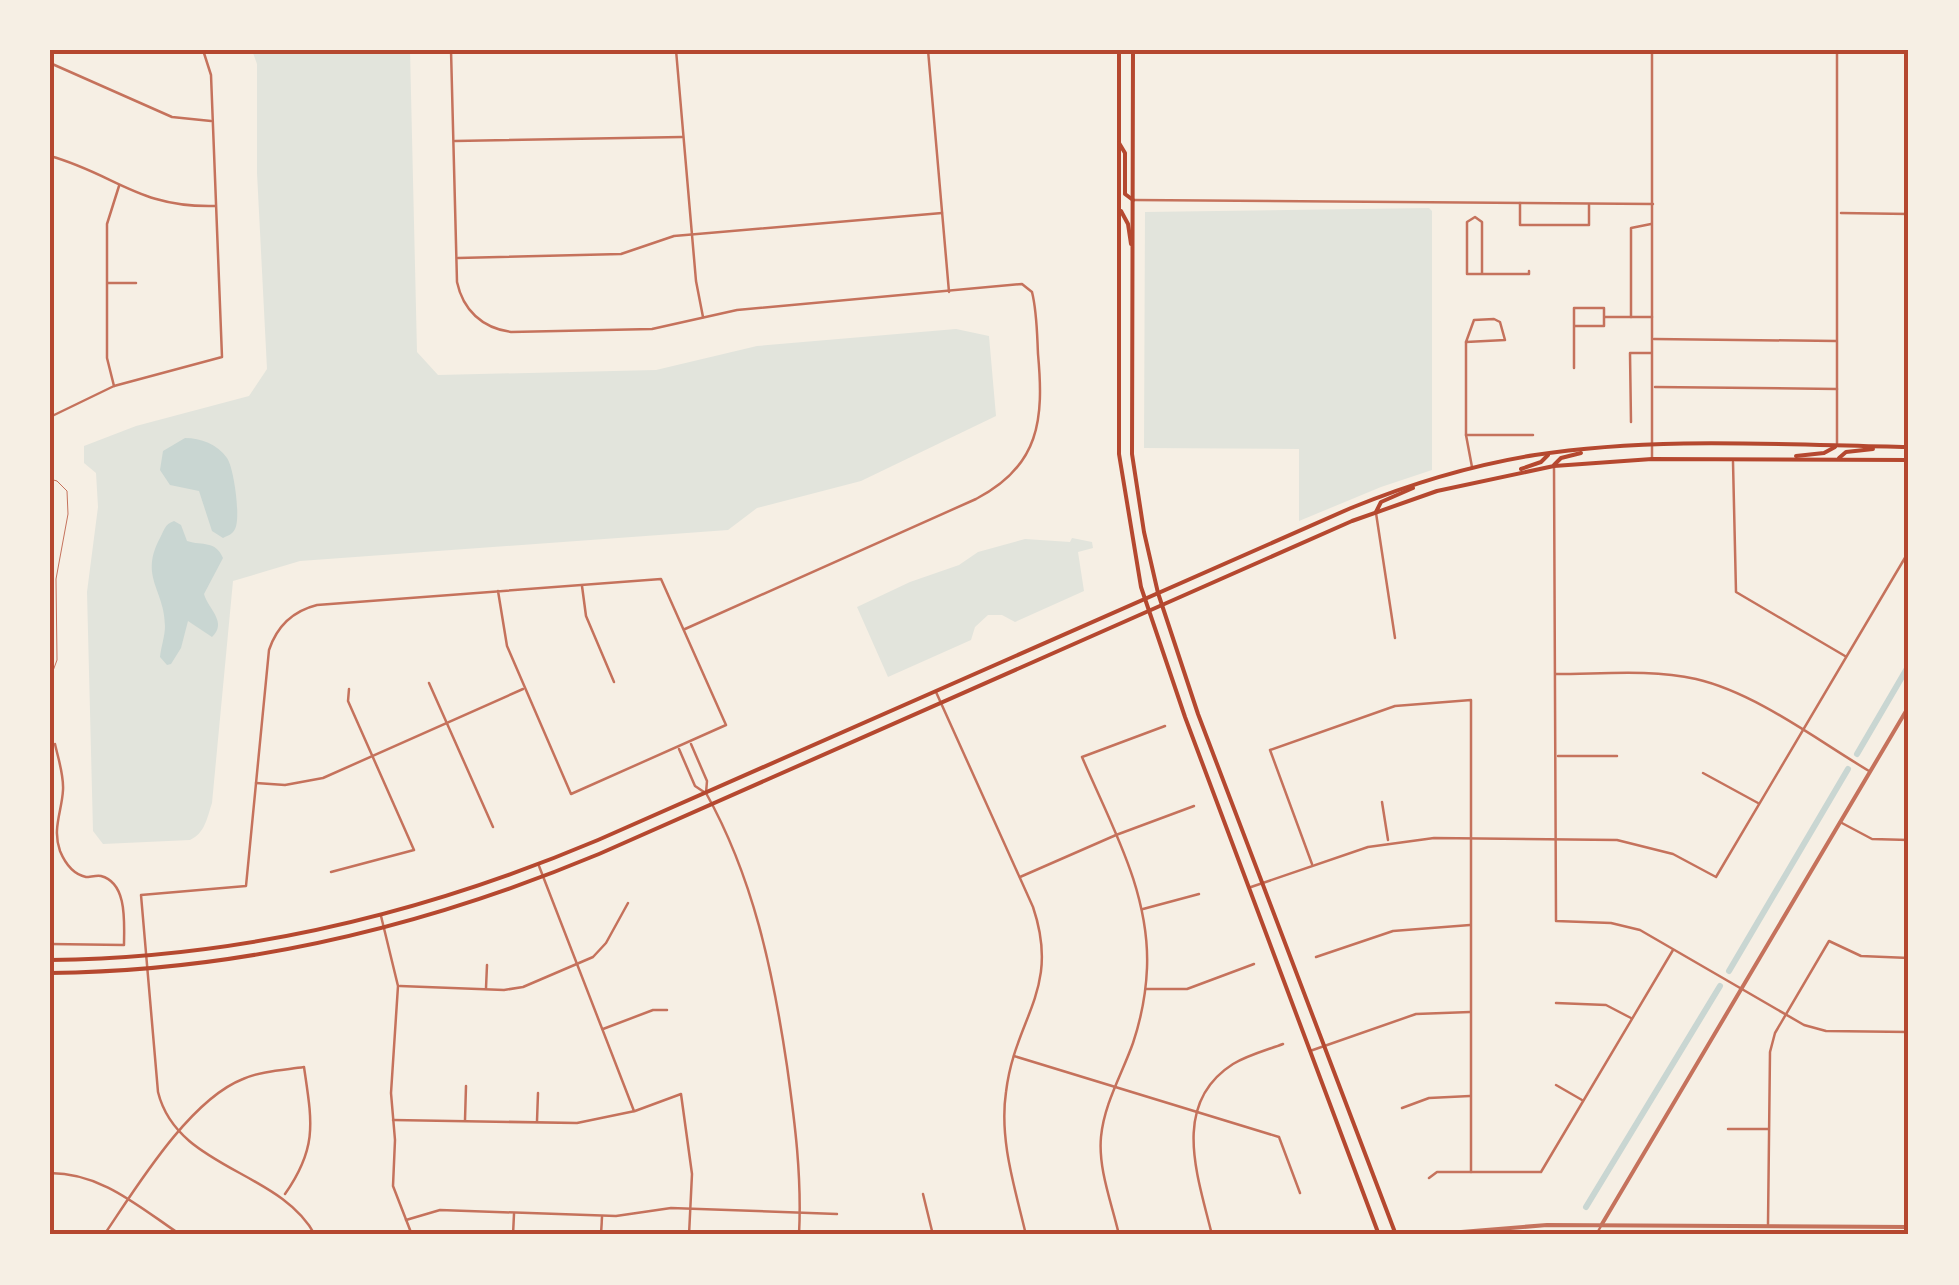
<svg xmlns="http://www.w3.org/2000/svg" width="1959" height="1285" viewBox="0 0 1959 1285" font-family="'Fira Sans',sans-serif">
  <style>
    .green { fill: #e2e4dc }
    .water { fill: #c9d6d2 }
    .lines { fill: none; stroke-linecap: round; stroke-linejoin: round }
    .canal { stroke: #c9d6d2; stroke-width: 6 }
    .service { stroke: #c5725c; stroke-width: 1 }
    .minor { stroke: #c5725c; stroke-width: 2.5 }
    .tertiary { stroke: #c5725c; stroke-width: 4 }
    .secondary { stroke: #b5482f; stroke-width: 4 }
    .neatline { fill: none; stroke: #b5482f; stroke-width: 4 }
  </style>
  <rect width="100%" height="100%" fill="#f6efe4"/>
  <g class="green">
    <path d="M252,50H410L417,352L438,375L656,370L757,346L956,329L989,336L996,416L861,481L757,508L728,530L300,561L233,581L212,803C207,818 205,833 190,840L103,844L93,831L87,592L98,507L96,473L84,463V446L136,426L249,396L267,369L257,173V64Z"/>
    <polygon points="1429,208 1432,211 1432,470 1381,487 1299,521 1299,449 1144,448 1145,212"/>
    <polygon points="1072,538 1092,542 1093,548 1078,552 1084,591 1015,622 1002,615 988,615 975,627 971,640 888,677 857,607 910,582 959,565 978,552 1025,539 1070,542"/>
  </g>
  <g class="water">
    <path d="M185,438C201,438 217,444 227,458C234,468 241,518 235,529C232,535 228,535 223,538L212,531L199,491L170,485L160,470L163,451Z"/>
    <path d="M174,521L181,525L187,541C203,546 215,540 223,558L204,594C208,609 228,622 212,637L188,621L181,648L171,664L167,665L160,657C161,647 165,636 165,626C165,590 139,577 160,538C165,529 164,525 174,521Z"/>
  </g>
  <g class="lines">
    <g class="canal">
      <polyline points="1857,754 1909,665"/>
      <polyline points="1729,971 1848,769"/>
      <polyline points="1586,1207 1720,986"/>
    </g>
    <polyline class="service" points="50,479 57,481 67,491 68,514 56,579 57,660 50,679"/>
    <g class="minor">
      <path d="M451,50L457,282C463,310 482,328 511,332L652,329L737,310L1022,284L1032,292C1037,312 1037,333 1038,354C1044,419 1040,466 976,499L685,629"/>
      <polyline points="676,50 696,281 703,317"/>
      <polyline points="928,50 949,292"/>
      <polyline points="1837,50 1837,443"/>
      <polyline points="50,63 172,117 211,121"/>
      <polyline points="455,141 682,137"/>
      <path d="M50,156C115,174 138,208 215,206"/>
      <polyline points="1134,200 1653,204"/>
      <polyline points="1520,203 1520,225 1589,225 1589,205"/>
      <polyline points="1841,213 1909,214"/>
      <polyline points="458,258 621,254 674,236 942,213"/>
      <polyline points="1482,274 1482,222 1475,217 1467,222 1467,274 1529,274 1529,271"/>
      <polyline points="108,283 136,283"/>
      <polyline points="1605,317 1652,317"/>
      <polyline points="1631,317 1631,228 1651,224"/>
      <polygon points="1494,319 1500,322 1505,340 1466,342 1474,320"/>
      <polyline points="1574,326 1604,326 1604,308 1574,308 1574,368"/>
      <polyline points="1654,339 1836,341"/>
      <polyline points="1466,342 1466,435 1472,467"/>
      <polyline points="114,386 107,358 107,224 119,186"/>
      <polyline points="1655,387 1837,389"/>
      <polyline points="50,417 114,386 222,357 211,75 203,50"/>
      <polyline points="1631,422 1630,353 1651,353"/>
      <polyline points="1466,435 1533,435"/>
      <polyline points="1652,458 1652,50"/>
      <polyline points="1733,462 1736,592 1845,656"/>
      <polyline points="1554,467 1556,921 1611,923 1640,930 1804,1025 1826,1031 1909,1032"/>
      <polyline points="1376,513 1395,638"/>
      <polyline points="582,586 586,616 614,682"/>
      <path d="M1556,674C1602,674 1651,669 1696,679C1756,693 1817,740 1869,771"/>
      <polyline points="429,683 493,827"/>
      <path d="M936,692L1033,907C1061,990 1015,1017 1006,1092C999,1140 1015,1188 1026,1235"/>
      <path d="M691,744L707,781L706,793C753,877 773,971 787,1066C795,1123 802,1177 799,1235"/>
      <polyline points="679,749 695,786 704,792"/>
      <polyline points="1558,756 1617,756"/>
      <polyline points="1703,773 1758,803"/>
      <polyline points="256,783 285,785 323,778 523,689"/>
      <polyline points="1382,802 1388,840"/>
      <polyline points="1840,822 1872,839 1909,840"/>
      <polyline points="1312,864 1270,750 1395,706 1471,700 1471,1172"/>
      <polyline points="539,866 634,1111"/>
      <polyline points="331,872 414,850 348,701 349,689"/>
      <polyline points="1020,877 1116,835 1194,806"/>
      <polyline points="1251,887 1368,847 1434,838 1617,840 1673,854 1716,877 1909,551"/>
      <polyline points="1143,909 1199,894"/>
      <polyline points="381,916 398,986 391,1093 395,1140 393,1186 412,1235"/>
      <path d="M50,944L124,945C124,924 128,883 101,876C97,875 90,877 86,877C72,874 65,863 60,851C52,829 62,811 63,790C64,775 58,758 55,744"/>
      <polyline points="1316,957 1393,931 1470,925"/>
      <polyline points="400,986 504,990 523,987 593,957 606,943 628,903"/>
      <polyline points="486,988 487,965"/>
      <polyline points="1146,989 1187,989 1254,964"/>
      <polyline points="1556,1003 1606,1005 1631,1018"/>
      <polyline points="603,1029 653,1010 667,1010"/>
      <polyline points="1310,1051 1416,1014 1470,1012"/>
      <polyline points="1014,1056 1279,1137 1300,1193"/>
      <polyline points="1556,1085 1582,1100"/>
      <polyline points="1402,1108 1429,1098 1470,1096"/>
      <polyline points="393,1120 577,1123 635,1111 681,1094 692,1174 689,1235"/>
      <polyline points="465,1120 466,1086"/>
      <polyline points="537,1121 538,1093"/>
      <polyline points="1728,1129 1768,1129"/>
      <path d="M50,1173C102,1173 139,1207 181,1235"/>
      <polyline points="1429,1178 1437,1172 1541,1172 1673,950"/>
      <polyline points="923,1194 933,1235"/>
      <polyline points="406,1220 440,1210 616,1216 671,1208 837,1214"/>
      <polyline points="1768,1224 1770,1052 1775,1033 1829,941 1861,956 1909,958"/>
      <path d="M104,1235C136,1188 189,1100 243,1079C261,1071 284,1070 304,1067C312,1122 318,1147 285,1194"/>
      <path d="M315,1235C280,1170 177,1169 158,1092L141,895L246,886L269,650C277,626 293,611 317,605L661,579L726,725L571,794L507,646L498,591"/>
      <polyline points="513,1235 514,1214"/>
      <polyline points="601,1235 602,1217"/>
      <path d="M1119,1235C1112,1204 1098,1169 1101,1137C1104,1104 1122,1074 1133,1043C1141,1019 1146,993 1147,968C1150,892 1111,825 1082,757L1165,726"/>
      <path d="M1212,1235C1198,1177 1170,1104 1233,1064C1248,1055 1267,1050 1283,1044"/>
      <polyline points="1596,1235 1601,1226"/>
    </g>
    <g class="tertiary">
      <polyline points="1602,1224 1909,706"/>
      <polyline points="1424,1235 1547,1225 1909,1227"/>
    </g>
    <g class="secondary">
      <polyline points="1119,50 1119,454 1141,587 1185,717 1379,1235"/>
      <polyline points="1133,50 1132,454 1144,532 1158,593 1198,714 1396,1235"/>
      <polyline points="1119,143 1125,153 1125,194 1133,200"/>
      <polyline points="1121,211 1128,224 1131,244"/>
      <polyline points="1796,456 1824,453 1835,447"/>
      <polyline points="1839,458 1846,452 1873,449"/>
      <polyline points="1554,465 1561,458 1581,453"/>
      <polyline points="1521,469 1541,462 1548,455"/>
      <polyline points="1376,512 1381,502 1413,488"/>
      <path d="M50,960C240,958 423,914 598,840L1351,508C1410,484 1472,465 1535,455C1657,436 1785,445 1909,447"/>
      <path d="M50,973C241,971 424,927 599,854L1352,521L1437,491L1554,466L1652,459L1909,460"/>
    </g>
  </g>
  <rect width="1959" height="1285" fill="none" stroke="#f6efe4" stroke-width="105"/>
  <rect x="52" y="52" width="1854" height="1180" class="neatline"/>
</svg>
